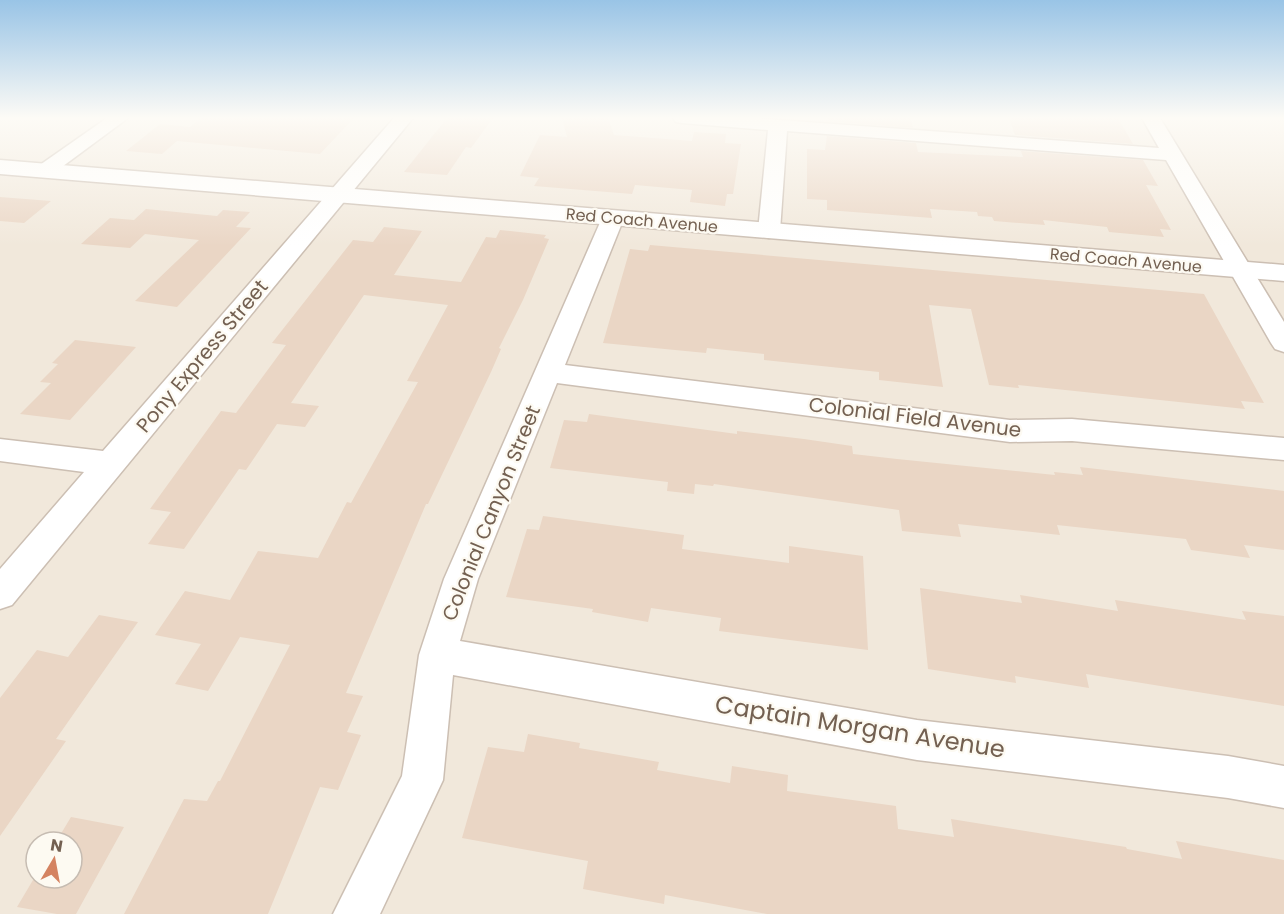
<svg xmlns="http://www.w3.org/2000/svg" width="1284" height="914" viewBox="0 0 1284 914" font-family="Poppins,sans-serif">
  <style>
    .residential { fill: #f1e8db; fill-rule: evenodd }
    .building { fill: #ead6c5 }
    .lines { fill: none; stroke-linecap: round; stroke-linejoin: round }
    .minor-casing { stroke: #ccbfb3; stroke-width: 3 }
    .tertiary-casing { stroke: #ccbfb3; stroke-width: 3 }
    .minor { fill: #fff; fill-rule: evenodd }
    .tertiary { fill: #fff; fill-rule: evenodd }
    .labels { text-anchor: middle; stroke-width: 4.5; stroke-linejoin: round; paint-order: stroke }
    .far-street-label { font-size: 16px; fill: #736051; stroke: #fdfaf2 }
    .street-label { font-size: 20px; fill: #736051; stroke: #fdfaf2 }
    .near-street-label { font-size: 24px; fill: #736051; stroke: #fdfaf2 }
  </style>
  <rect width="100%" height="100%" fill="#faf6ec"/>
  <path class="residential" d="M0,118H1284V914H0ZM36,842H72V878H36Z"/>
  <g class="building">
    <polygon points="201,118 354,118 320,154 177,141 162,154 126,151 160,124 190,127"/>
    <polygon points="447,118 493,118 471,148 466,147 447,175 404,172"/>
    <polygon points="562,118 608,118 614,135 692,141 694,132 726,134 725,143 741,144 733,194 727,194 725,206 690,202 692,190 635,185 632,194 534,186 539,178 520,176 540,135 567,137"/>
    <polygon points="828,118 911,118 913,128 828,121"/>
    <polygon points="1009,118 1118,118 1133,144 1015,135"/>
    <polygon points="827,136 916,143 918,152 1023,157 1021,151 1143,160 1158,186 1146,185 1171,230 1160,229 1164,237 1109,232 1107,227 1043,220 1045,225 994,221 992,217 978,216 977,212 930,209 932,218 827,210 827,200 807,199 807,149 825,150"/>
    <polygon points="0,197 51,201 24,223 0,221"/>
    <polygon points="146,209 217,216 223,210 250,212 236,227 251,228 177,307 135,301 199,240 145,234 130,248 81,244 110,218 134,220"/>
    <polygon points="384,227 422,231 394,275 461,282 486,237 496,238 500,230 546,235 544,238 549,239 523,300 499,348 501,349 491,372 428,504 426,504 346,693 363,696 347,732 361,735 338,790 320,787 268,914 124,914 184,799 207,801 218,781 220,781 290,645 240,637 208,691 175,684 201,644 155,635 185,591 230,600 258,551 318,558 347,502 351,503 418,382 407,381 448,305 364,295 291,403 319,406 305,427 277,424 246,470 239,469 184,549 148,544 171,512 150,509 221,411 236,413 286,345 272,343 353,240 373,242"/>
    <polygon points="650,245 1204,294 1264,403 1241,401 1245,409 1018,385 1019,388 989,385 971,309 929,305 943,387 879,380 879,372 764,360 764,354 707,348 706,353 603,343 630,249 648,251"/>
    <polygon points="75,340 136,347 70,420 20,414 51,383 40,382 58,364 52,363"/>
    <polygon points="589,414 737,434 737,431 804,439 852,446 853,454 897,459 1055,475 1054,472 1083,475 1080,467 1284,491 1284,550 1244,545 1250,558 1191,550 1186,539 1057,525 1060,535 958,524 961,537 902,531 899,510 714,484 713,486 695,484 694,494 667,491 668,482 550,468 564,420 587,422"/>
    <polygon points="543,516 684,535 682,549 789,563 789,546 863,556 868,650 719,631 721,618 651,608 648,622 592,612 593,609 506,597 527,529 539,530"/>
    <polygon points="920,588 1022,603 1020,595 1118,611 1115,600 1246,620 1242,611 1284,616 1284,706 1086,674 1089,688 1015,676 1016,683 928,669"/>
    <polygon points="99,615 138,622 56,739 66,741 0,836 0,698 37,650 68,657"/>
    <polygon points="528,734 580,743 579,748 659,762 657,770 730,783 732,766 788,775 787,791 896,806 898,829 954,837 951,819 1126,847 1127,849 1182,859 1176,841 1284,860 1284,914 767,914 665,895 664,904 583,889 588,861 462,838 488,747 524,752"/>
    <polygon points="71,817 124,827 76,914 57,914 17,907 36,875 36,878 72,878 72,842 56,842"/>
  </g>
  <g class="lines">
    <g class="minor-casing">
      <g id="minor">
        <polygon points="107,118 128,118 51,175 37,175 34,171 37,167"/>
        <polygon points="394,118 413,118 12,605 0,609 0,569 84,472 0,461 0,439 103,451"/>
        <polygon points="673,118 753,118 1159,148 1142,118 1160,118 1284,322 1284,352 1275,349 1271,343 1166,160 787,131 780,231 777,236 769,238 761,236 758,231 768,130 682,123 676,122"/>
        <polygon points="613,212 621,213 624,218 565,365 1010,420 1072,419 1284,438 1284,460 1072,441 1010,442 557,383 478,579 460,641 917,720 1228,756 1284,766 1284,808 1228,798 917,760 453,675 443,780 380,914 333,914 402,776 419,655 444,579 602,218 605,213"/>
      </g>
    </g>
    <g class="tertiary-casing">
      <polygon id="tertiary" points="0,160 1284,265 1284,281 0,174"/>
    </g>
    <use href="#minor" class="minor"/>
    <use href="#tertiary" class="tertiary"/>
  </g>
  <linearGradient id="sky" x2="0" y2="1"><stop stop-color="#99c4e6"/><stop offset="0.48" stop-color="#fdfbf6"/><stop offset="1" stop-color="#fdfbf6" stop-opacity="0"/></linearGradient>
  <rect width="1284" height="246" fill="url(#sky)"/>
  <g class="labels">
    <g class="far-street-label">
      <text transform="translate(642 220) rotate(5)" y="6">Red Coach Avenue</text>
      <text transform="translate(1126 260) rotate(5)" y="6">Red Coach Avenue</text>
    </g>
    <g class="street-label">
      <text transform="translate(202 356) rotate(-50)" y="7">Pony Express Street</text>
      <text transform="translate(915 417) rotate(7)" y="7">Colonial Field Avenue</text>
      <text transform="translate(491 513) rotate(-68)" y="7">Colonial Canyon Street</text>
    </g>
    <g class="near-street-label">
      <text transform="translate(860 727) rotate(9)" y="8">Captain Morgan Avenue</text>
    </g>
  </g>
  <g transform="translate(54 860) rotate(10)"><circle r="28" fill="#fdfaf2" stroke="#c6bcb2" stroke-width="1.5"/>
  <path d="M0-4.5L10 22L0 15L-10 22Z" fill="#d48361"/>
  <text y="-9" font-size="16" font-weight="bold" text-anchor="middle" fill="#736051">N</text>
  </g>
</svg>
